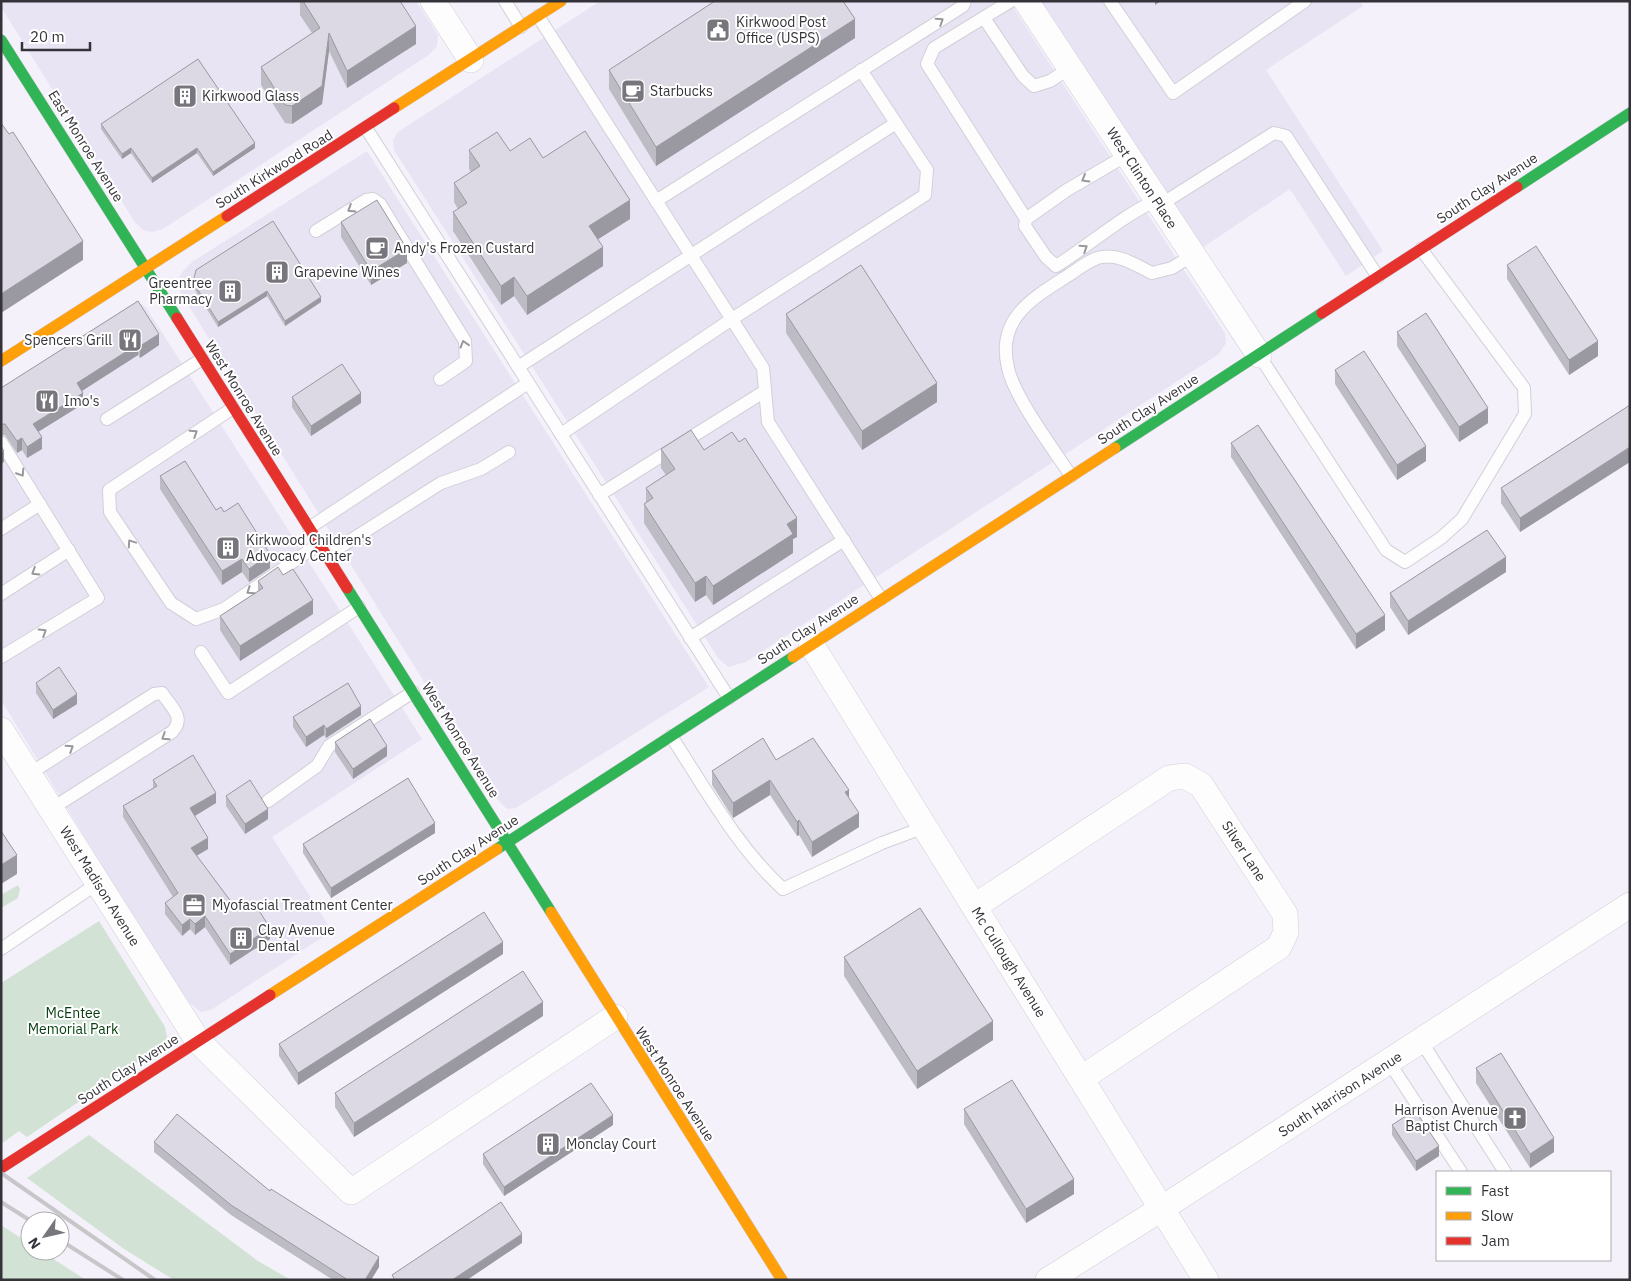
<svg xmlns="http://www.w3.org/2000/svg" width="1631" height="1281" viewBox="0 0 1631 1281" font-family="'IBM Plex Sans',sans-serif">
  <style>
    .built { fill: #e9e4f4 }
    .green { fill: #d2e3d5 }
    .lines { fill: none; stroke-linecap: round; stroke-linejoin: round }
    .lane-casing { stroke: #d2cfd7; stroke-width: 14 }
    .street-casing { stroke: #d2cfd7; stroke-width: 26 }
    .fast-casing { stroke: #d2cfd7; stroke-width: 12 }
    .slow-casing { stroke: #d2cfd7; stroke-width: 12 }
    .jam-casing { stroke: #d2cfd7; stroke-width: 12 }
    .lane { stroke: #fdfdfe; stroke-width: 12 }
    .street { stroke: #fdfdfe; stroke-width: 25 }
    .fast { stroke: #30b455; stroke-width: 11 }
    .slow { stroke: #ff9f0a; stroke-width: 11 }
    .jam { stroke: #e5322d; stroke-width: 11 }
    .rail { stroke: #c7c6c9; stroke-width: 4 }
    .wall { fill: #bdbbc4 }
    .shaded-wall { fill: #9a98a0 }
    .building { fill: #dcd9e4; stroke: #9a98a0 }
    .oneway { stroke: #99989c }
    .labels { text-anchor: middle; stroke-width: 4; stroke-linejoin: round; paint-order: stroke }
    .poi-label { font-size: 14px; fill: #353339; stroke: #fff; text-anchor: start }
    .street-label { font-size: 14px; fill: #353339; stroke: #fff }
    .park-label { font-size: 14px; fill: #033d0d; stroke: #fff }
  </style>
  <rect width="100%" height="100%" fill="#f4f1fa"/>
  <g class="built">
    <polygon points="1,1 416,1 438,35 437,46 430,54 163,229 152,232 143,230 134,221 1,7"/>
    <polygon points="600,1 1009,1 1225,333 1226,343 1219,354 746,662 728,667 718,658 394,150 393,140 398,132"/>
    <polygon points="1040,1 1360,1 1363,6 1266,70 1383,251 1346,276 1290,189 1202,248"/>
    <polygon points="367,151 709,687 516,808 507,809 498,800 180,292 178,280 182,272 192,262"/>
    <polygon points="135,304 142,304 147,309 422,739 272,837 332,931 211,1010 201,1012 183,998 1,700 1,389"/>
  </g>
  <g class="green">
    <polygon points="18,885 20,889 18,898 1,908 1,895"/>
    <polygon points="99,921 165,1027 167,1037 162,1045 27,1137 19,1131 1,1144 1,983"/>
    <polygon points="89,1135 258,1261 291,1280 174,1280 124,1249 27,1178"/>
    <polygon points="1,1225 30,1244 30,1251 41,1251 86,1280 1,1280"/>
  </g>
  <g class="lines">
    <g class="lane-casing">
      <g id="lane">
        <polyline points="505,1 521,27"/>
        <polyline points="1011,1 934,48 927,64 1026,219"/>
        <polyline points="1110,1 1173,93 1305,1"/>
        <polyline points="538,16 763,368 768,422 881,599"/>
        <polyline points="984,18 1023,76 1034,86 1050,81 1070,68"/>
        <polyline points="366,128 729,698"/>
        <path d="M1127,155L1067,190L1026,219L1025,226L1046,257L1056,266C1090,245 1120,217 1157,200"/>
        <polyline points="656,201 963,6 965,1"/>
        <polyline points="1160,205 1274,133 1286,136 1378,277"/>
        <polyline points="316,231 366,200 373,199 380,204 465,341 466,361 440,379"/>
        <polyline points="1259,355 1386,550 1405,562 1441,538 1462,519 1525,414 1524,388 1421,249"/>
        <polyline points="518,367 896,123"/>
        <polyline points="233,408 109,490 110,512 171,603 196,619 224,609 319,544"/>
        <polyline points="107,419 202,359"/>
        <polyline points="561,434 732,319 925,195 927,170 861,70"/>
        <polyline points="1,442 98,598 1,657"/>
        <path d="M1071,476C1054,450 1014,397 1008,368C996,318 1033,298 1069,275C1078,269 1092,258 1102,257C1120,254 1137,266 1152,273L1172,268L1193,255"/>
        <polyline points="599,495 765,391"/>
        <polyline points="309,528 528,383"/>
        <polyline points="1,529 40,504"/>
        <polyline points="326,556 441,483 481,469 509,452"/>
        <polyline points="1,594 69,550"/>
        <polyline points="690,638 844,540"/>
        <polyline points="201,652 228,693 359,607"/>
        <path d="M671,736C705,788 737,847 783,889L882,843L925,827"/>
        <path d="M29,774L154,694L162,693C171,707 186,718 172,732L51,809"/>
        <polyline points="268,801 317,766 329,746 413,692"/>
        <polyline points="1,949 98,883"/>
        <polyline points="1421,1041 1505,1172"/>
        <polyline points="1389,1062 1461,1172"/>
      </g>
    </g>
    <g class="street-casing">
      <g id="street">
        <polyline points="433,1 471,60"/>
        <polyline points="1026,1 1259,355"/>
        <polyline points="811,644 1206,1280"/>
        <polyline points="1,730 198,1041 351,1192 615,1017"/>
        <polyline points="975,906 1169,778 1185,776 1201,785 1285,914 1286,932 1279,947 1082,1078"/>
        <polyline points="1048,1280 1161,1209 1630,905"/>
      </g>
    </g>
    <g class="fast-casing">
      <g id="fast">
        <polyline points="1,40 177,318"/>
        <polyline points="1517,187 1630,113"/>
        <polyline points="1115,448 1322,313"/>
        <polyline points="347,588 551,912"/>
        <polyline points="497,849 793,657"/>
      </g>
    </g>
    <g class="slow-casing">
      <g id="slow">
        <polyline points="394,108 561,1"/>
        <polyline points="1,361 227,216"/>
        <polyline points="793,657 1115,448"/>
        <polyline points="551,912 782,1280"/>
        <polyline points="270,995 497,849"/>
      </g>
    </g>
    <g class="jam-casing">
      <g id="jam">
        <polyline points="227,216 394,108"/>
        <polyline points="1322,313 1517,187"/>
        <polyline points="177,318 347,588"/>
        <polyline points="1,1168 270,995"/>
      </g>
    </g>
    <use href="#lane" class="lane"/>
    <use href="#street" class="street"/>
    <use href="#fast" class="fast"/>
    <use href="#slow" class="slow"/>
    <use href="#jam" class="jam"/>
    <g class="rail">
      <polyline points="1,1173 155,1280"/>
      <polyline points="1,1202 31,1221"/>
      <polyline points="60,1240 123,1280"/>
    </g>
  </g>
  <g class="wall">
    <polygon points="300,1 400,1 416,44 347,88 329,51 322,104 292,124 285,123 261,85 261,67 312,33 300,15"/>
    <polygon points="855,38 656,166 609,89 609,70"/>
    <polygon points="101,124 255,148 213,176 197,153 152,183 131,153 122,159 101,129"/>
    <polygon points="469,150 510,151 543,158 630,219 598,239 603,266 527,315 514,296 501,305 453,231 453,212 458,209 454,202 454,183 471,172 469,169"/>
    <polygon points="341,222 407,263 371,285 341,237"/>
    <polygon points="1507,265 1598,356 1569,375 1507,279"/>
    <polygon points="196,270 321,302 285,326 267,296 218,327 193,287 193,282"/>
    <polygon points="138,301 159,345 140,358 138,355 82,391 83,404 38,432 42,449 27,458 22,450 17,453 5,435 1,435 1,388"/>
    <polygon points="786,314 937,402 862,450 786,333"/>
    <polygon points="1397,332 1488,423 1459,442 1397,346"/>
    <polygon points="1335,370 1426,461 1397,480 1335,384"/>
    <polygon points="292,397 361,403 311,436 292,407"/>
    <polygon points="1630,405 1520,532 1501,503 1501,488"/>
    <polygon points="1231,443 1385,630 1356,649 1231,457"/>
    <polygon points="661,449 704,450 797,537 793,539 793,553 713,605 706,595 695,602 644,523 644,504 646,502 646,488 666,475 661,468"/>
    <polygon points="160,476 216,510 224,512 270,568 249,582 242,572 222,585 160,489"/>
    <polygon points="1506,572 1408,635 1390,607 1390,593"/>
    <polygon points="283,575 313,614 240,661 220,630 220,616 258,591 258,581"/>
    <polygon points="36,683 77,704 53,719 36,693"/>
    <polygon points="361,715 326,738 324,735 306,747 293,727 293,717"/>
    <polygon points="335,742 387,756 353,779 335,752"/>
    <polygon points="776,760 849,798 859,827 812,857 799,835 797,836 770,795 733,818 712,785 712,771"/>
    <polygon points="153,780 216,803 194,816 208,849 196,856 238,911 270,939 230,965 205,927 195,935 190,929 182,936 165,914 165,903 173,897 123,817 123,806 153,788"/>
    <polygon points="226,796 268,819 245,834 226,806"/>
    <polygon points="435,833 331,898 303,853 303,844"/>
    <polygon points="503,954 298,1085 279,1056 279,1044"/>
    <polygon points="844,957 993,1040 917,1089 844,976"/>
    <polygon points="543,1016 354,1137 335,1107 335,1093"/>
    <polygon points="1476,1068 1554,1152 1530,1168 1476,1083"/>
    <polygon points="964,1109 1074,1194 1026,1223 964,1124"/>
    <polygon points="613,1125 504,1196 483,1164 483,1154"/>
    <polygon points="1392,1125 1439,1156 1416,1171 1392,1135"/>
    <polygon points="154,1142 270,1191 379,1267 371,1280 333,1280 231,1215 154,1152"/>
  </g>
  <g class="shaded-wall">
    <polygon points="1155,1 1161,1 1155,5"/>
    <polygon points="855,19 855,38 656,166 656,147"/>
    <polygon points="416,26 416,44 347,88 347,71"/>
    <polygon points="329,33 329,51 322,104 292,124 292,106"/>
    <polygon points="255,143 255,148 213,176 213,172"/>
    <polygon points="131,148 131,153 122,159 122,154"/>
    <polygon points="197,148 197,153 152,183 152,178"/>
    <polygon points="630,200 630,219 589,245 589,226"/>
    <polygon points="83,241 83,260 1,313 1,294"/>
    <polygon points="603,247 603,266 527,315 527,296"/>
    <polygon points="407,249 407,263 371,285 371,271"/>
    <polygon points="514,277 514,296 501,305 501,286"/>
    <polygon points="267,291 267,296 218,327 218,322"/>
    <polygon points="321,297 321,302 285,326 285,321"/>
    <polygon points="159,334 159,345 140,358 140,346"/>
    <polygon points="1598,341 1598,356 1569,375 1569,360"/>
    <polygon points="138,344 138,355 77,394 77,383"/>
    <polygon points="937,383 937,402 862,450 862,431"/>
    <polygon points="83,393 83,404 33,435 33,424"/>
    <polygon points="361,393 361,403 311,436 311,426"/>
    <polygon points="1488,408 1488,423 1459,442 1459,427"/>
    <polygon points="42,437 42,449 27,458 27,447"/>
    <polygon points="22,438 22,450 17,453 17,441"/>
    <polygon points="1426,446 1426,461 1397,480 1397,465"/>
    <polygon points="1630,447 1630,462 1520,532 1520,518"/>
    <polygon points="4,451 4,462 1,464 1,453"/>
    <polygon points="797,518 797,537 793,539 793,553 713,605 713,586 787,524"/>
    <polygon points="270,554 270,568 249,582 249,569"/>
    <polygon points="1506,557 1506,572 1408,635 1408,621"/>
    <polygon points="242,559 242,572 222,585 222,571"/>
    <polygon points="706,576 706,595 695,602 695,583"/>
    <polygon points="313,600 313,614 240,661 240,646"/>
    <polygon points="1385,615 1385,630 1356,649 1356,634"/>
    <polygon points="77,694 77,704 53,719 53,710"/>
    <polygon points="361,706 361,715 326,738 326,729"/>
    <polygon points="324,725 324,735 306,747 306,737"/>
    <polygon points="387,746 387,756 353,779 353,769"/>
    <polygon points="770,780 770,795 733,818 733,803"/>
    <polygon points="849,790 849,804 845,792"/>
    <polygon points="216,793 216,803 190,819 190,808"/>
    <polygon points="268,809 268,819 245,834 245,824"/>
    <polygon points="859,813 859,827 812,857 812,842"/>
    <polygon points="799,820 799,835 797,836 797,822"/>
    <polygon points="435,823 435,833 331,898 331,888"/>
    <polygon points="208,838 208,849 191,859 191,848"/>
    <polygon points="17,855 17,874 1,884 1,865"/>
    <polygon points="205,916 205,927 195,935 195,924"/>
    <polygon points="190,919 190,929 182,936 182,925"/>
    <polygon points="270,928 270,939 230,965 230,954"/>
    <polygon points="503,942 503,954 298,1085 298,1073"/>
    <polygon points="543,1002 543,1016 354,1137 354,1123"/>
    <polygon points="993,1021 993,1040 917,1089 917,1071"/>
    <polygon points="613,1115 613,1125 504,1196 504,1187"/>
    <polygon points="1554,1138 1554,1152 1530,1168 1530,1154"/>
    <polygon points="1439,1146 1439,1156 1416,1171 1416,1161"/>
    <polygon points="1074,1179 1074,1194 1026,1223 1026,1209"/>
    <polygon points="522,1234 522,1243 467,1280 452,1280"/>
    <polygon points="379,1257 379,1267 371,1280 365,1280"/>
  </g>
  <g class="building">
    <polygon points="303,1 400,1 416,26 347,71 329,33 322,86 292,106 285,105 261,67 320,28"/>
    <polygon points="715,1 843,1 855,19 656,147 609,70"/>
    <polygon points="198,59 255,143 213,172 197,148 152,178 131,148 122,154 101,124"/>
    <polygon points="1,123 9,134 13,132 83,241 1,294"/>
    <polygon points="585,131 630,200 589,226 603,247 527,296 514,277 501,286 453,212 467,203 454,183 480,166 469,150 497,132 510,151 530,138 543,158"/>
    <polygon points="377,200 407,249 371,271 341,222"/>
    <polygon points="273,221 321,297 285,321 267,291 218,322 193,282 196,270"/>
    <polygon points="1536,246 1598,341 1569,360 1507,265"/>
    <polygon points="861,265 937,383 862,431 786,314"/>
    <polygon points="138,301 159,334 140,346 138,344 77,383 83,393 33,424 42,437 27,447 22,438 17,441 5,424 1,424 1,388"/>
    <polygon points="1426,313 1488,408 1459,427 1397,332"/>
    <polygon points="1364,351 1426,446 1397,465 1335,370"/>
    <polygon points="342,364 361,393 311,426 292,397"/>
    <polygon points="1630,405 1630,447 1520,518 1501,488"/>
    <polygon points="1258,425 1385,615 1356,634 1231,443"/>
    <polygon points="691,430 704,450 732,432 739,442 745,438 797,518 787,524 793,534 713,586 706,576 695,583 644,504 653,498 646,488 675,469 661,449"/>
    <polygon points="1,446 4,451 1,453"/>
    <polygon points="185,461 216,510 221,507 224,512 238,503 270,554 249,569 242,559 222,571 160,476"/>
    <polygon points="1487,530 1506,557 1408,621 1390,593"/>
    <polygon points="278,567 283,575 293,569 313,600 240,646 220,616 263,588 258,581"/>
    <polygon points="59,667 77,694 53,710 36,683"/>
    <polygon points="348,683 361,706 326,729 324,725 306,737 293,717"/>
    <polygon points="370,719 387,746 353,769 335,742"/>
    <polygon points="763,738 776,760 813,738 849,790 845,792 859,813 812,842 799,820 797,822 770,780 733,803 712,771"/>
    <polygon points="193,755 216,793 190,808 208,838 191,848 238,911 253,901 270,928 230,954 205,916 195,924 190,919 182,925 165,903 178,893 123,806 157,786 153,780"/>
    <polygon points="408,778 435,823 331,888 303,844"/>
    <polygon points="250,780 268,809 245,824 226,796"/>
    <polygon points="1,831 17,855 1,865"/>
    <polygon points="920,908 993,1021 917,1071 844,957"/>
    <polygon points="484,912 503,942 298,1073 279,1044"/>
    <polygon points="523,971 543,1002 354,1123 335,1093"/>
    <polygon points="1501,1053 1554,1138 1530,1154 1476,1068"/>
    <polygon points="1012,1080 1074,1179 1026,1209 964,1109"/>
    <polygon points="591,1083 613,1115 504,1187 483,1154"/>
    <polygon points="1415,1110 1439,1146 1416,1161 1392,1125"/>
    <polygon points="177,1114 270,1191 271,1189 379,1257 365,1280 348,1280 231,1205 154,1142"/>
    <polygon points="501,1202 522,1234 452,1280 395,1280 392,1275"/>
  </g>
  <defs><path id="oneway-chevron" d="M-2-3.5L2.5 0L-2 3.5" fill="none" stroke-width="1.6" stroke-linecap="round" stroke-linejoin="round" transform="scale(1.25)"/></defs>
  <g class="oneway">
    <use href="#oneway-chevron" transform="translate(940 21) rotate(-33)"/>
    <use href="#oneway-chevron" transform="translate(1085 179) rotate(150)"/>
    <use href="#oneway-chevron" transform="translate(351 209) rotate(148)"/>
    <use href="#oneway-chevron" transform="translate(1084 248) rotate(-33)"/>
    <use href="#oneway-chevron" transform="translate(464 344) rotate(-107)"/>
    <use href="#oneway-chevron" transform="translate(194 433) rotate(-33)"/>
    <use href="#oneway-chevron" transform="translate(21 473) rotate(58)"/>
    <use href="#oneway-chevron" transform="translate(131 543) rotate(-124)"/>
    <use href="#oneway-chevron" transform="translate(35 572) rotate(148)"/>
    <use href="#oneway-chevron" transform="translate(250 591) rotate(146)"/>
    <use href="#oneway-chevron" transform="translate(43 632) rotate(-32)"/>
    <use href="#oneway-chevron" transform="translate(165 737) rotate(147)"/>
    <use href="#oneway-chevron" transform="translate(70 748) rotate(-33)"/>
  </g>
  <defs>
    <g id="civic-square" transform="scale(1.25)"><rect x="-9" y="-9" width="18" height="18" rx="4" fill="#78767d" stroke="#fff"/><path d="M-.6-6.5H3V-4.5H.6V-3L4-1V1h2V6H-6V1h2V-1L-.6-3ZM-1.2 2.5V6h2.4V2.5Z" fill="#fff"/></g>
    <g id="cafe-square" transform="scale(1.25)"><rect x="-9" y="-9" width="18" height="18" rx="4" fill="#78767d" stroke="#fff"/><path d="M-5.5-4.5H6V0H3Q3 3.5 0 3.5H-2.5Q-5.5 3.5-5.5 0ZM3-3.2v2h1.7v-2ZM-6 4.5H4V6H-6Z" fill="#fff"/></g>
    <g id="building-square" transform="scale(1.25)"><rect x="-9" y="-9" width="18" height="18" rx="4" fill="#78767d" stroke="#fff"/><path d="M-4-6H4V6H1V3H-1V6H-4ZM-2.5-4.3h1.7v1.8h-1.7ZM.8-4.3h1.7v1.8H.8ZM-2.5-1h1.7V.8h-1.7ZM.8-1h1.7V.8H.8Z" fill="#fff"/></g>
    <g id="restaurant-square" transform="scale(1.25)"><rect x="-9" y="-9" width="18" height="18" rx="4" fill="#78767d" stroke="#fff"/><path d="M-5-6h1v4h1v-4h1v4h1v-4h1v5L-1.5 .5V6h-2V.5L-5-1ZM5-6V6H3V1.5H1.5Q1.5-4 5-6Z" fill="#fff"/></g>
    <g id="office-square" transform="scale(1.25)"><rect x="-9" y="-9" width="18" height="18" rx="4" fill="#78767d" stroke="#fff"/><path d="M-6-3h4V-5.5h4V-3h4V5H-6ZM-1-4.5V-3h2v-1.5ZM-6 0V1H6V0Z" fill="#fff"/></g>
    <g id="church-square" transform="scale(1.25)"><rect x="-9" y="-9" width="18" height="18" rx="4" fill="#78767d" stroke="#fff"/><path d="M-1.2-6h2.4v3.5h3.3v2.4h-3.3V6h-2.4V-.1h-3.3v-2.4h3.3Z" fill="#fff"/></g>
  </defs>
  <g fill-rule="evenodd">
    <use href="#civic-square" x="718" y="30"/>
    <use href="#cafe-square" x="633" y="91"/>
    <use href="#building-square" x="185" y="96"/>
    <use href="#cafe-square" x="377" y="248"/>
    <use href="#building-square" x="277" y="272"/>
    <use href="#building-square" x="230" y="291"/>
    <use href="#restaurant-square" x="130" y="340"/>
    <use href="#restaurant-square" x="47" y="401"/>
    <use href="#building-square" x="228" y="548"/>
    <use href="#office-square" x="194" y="905"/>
    <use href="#building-square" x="241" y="938"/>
    <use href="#church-square" x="1515" y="1118"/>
    <use href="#building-square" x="548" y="1144"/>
  </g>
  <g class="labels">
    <g class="poi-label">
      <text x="736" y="27">Kirkwood Post<tspan x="736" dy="16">Office (USPS)</tspan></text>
      <text x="650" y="96">Starbucks</text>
      <text x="202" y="101">Kirkwood Glass</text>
      <text x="394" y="253">Andy's Frozen Custard</text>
      <text x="294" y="277">Grapevine Wines</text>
      <text x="212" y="288" text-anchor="end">Greentree<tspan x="212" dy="16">Pharmacy</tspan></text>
      <text x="112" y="345" text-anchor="end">Spencers Grill</text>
      <text x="64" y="406">Imo's</text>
      <text x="246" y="545">Kirkwood Children's<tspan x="246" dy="16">Advocacy Center</tspan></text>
      <text x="212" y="910">Myofascial Treatment Center</text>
      <text x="258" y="935">Clay Avenue<tspan x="258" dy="16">Dental</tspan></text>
      <text x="1498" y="1115" text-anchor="end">Harrison Avenue<tspan x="1498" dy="16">Baptist Church</tspan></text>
      <text x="566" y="1149">Monclay Court</text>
    </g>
    <g class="street-label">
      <text transform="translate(86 146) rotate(58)" y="5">East Monroe Avenue</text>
      <text transform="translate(274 169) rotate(-32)" y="5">South Kirkwood Road</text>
      <text transform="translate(1142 178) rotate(57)" y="5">West Clinton Place</text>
      <text transform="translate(1487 188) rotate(-33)" y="5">South Clay Avenue</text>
      <text transform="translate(244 398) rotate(58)" y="5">West Monroe Avenue</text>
      <text transform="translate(1148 409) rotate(-33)" y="5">South Clay Avenue</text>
      <text transform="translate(808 629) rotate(-33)" y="5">South Clay Avenue</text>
      <text transform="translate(461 740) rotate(58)" y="5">West Monroe Avenue</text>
      <text transform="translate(468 850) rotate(-33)" y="5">South Clay Avenue</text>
      <text transform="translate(1244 851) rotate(57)" y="5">Silver Lane</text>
      <text transform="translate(100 886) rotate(58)" y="5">West Madison Avenue</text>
      <text transform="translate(1009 962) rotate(58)" y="5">Mc Cullough Avenue</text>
      <text transform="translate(128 1069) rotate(-33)" y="5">South Clay Avenue</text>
      <text transform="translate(675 1084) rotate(57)" y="5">West Monroe Avenue</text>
      <text transform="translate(1340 1094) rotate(-33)" y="5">South Harrison Avenue</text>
    </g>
    <g class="park-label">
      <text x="73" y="1018">McEntee<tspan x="73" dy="16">Memorial Park</tspan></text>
    </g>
  </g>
  <rect width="1631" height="1281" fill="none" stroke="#353339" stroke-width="5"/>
  <rect x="1436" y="1171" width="175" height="90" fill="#ffffff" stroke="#aeadb0"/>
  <rect x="1446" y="1187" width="25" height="8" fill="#30b455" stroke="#aeadb0"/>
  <text x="1481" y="1196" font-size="15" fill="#353339">Fast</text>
  <rect x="1446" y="1212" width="25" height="8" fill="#ff9f0a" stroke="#aeadb0"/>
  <text x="1481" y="1221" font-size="15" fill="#353339">Slow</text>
  <rect x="1446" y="1237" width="25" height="8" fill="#e5322d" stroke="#aeadb0"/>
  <text x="1481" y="1246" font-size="15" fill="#353339">Jam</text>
  <g transform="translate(45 1236) rotate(236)"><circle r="24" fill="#ffffff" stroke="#aeadb0"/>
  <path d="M0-4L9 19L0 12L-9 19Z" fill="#78767d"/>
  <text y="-8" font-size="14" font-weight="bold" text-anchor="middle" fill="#353339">N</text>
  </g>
  <path d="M22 42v8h68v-8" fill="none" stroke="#353339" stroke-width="2.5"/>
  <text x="30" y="42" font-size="15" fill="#353339" stroke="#ffffff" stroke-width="4" paint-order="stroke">20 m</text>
</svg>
